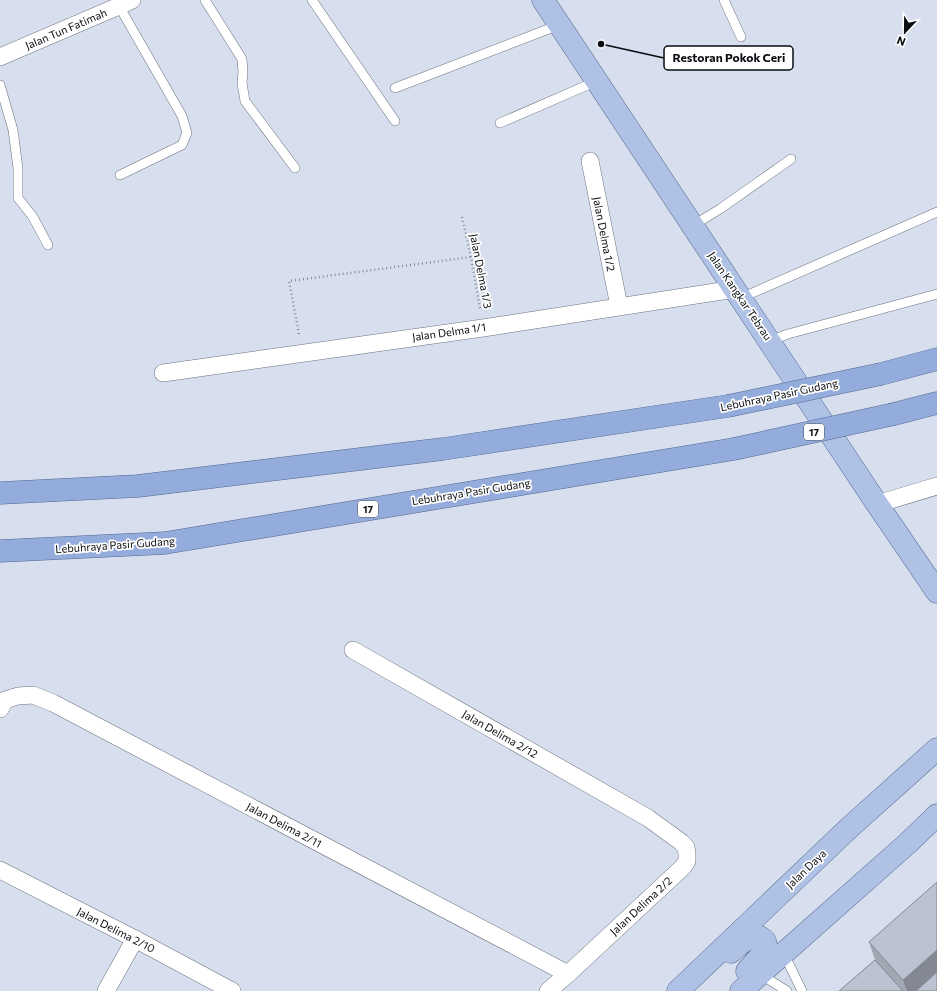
<svg xmlns="http://www.w3.org/2000/svg" width="937" height="991" viewBox="0 0 937 991" font-family="Commissioner,sans-serif">
  <style>
    .lines { fill: none; stroke-linecap: round; stroke-linejoin: round }
    .service-casing { stroke: #6b717e; stroke-width: 10 }
    .minor-casing { stroke: #6b717e; stroke-width: 18 }
    .primary-casing { stroke: #52678f; stroke-width: 23 }
    .trunk-casing { stroke: #52678f; stroke-width: 23 }
    .path { stroke: #858b95; stroke-width: 2.5; stroke-dasharray: 1 3; stroke-linecap: butt }
    .service { stroke: #fff; stroke-width: 9 }
    .minor { stroke: #fff; stroke-width: 17 }
    .primary { stroke: #afc1e5; stroke-width: 22 }
    .trunk { stroke: #94acdc; stroke-width: 22 }
    .trunk-bridge-casing { stroke: #52678f; stroke-width: 23; stroke-linecap: butt }
    .trunk-bridge { stroke: #94acdc; stroke-width: 22 }
    .wall { fill: #a1a8b4 }
    .shaded-wall { fill: #838892 }
    .building { fill: #bbc3d1; stroke: #838892 }
    .labels { text-anchor: middle; stroke-width: 3.5; stroke-linejoin: round; paint-order: stroke }
    .shield { fill: #fff; stroke: #535558; stroke-width: 1 }
    .shield-label { font-size: 10px; font-weight: bold; fill: #090c10 }
    .street-label { font-size: 11px; fill: #090c10; stroke: #fff }
    .leader { fill: none; stroke: #090c10; stroke-width: 1.5 }
    .callout-dot { fill: #090c10; stroke: #fff; stroke-width: 1.5 }
    .callout { fill: #fff; stroke: #090c10; stroke-width: 1.5 }
    .callout-label { font-size: 12px; text-anchor: middle; font-weight: bold; fill: #090c10 }
  </style>
  <rect width="100%" height="100%" fill="#d7dfee"/>
  <g class="lines">
    <g class="service-casing">
      <g id="service">
        <polyline points="205,0 242,59 243,72 242,83 245,101 295,168"/>
        <polyline points="312,0 395,121"/>
        <polyline points="724,0 741,37"/>
        <polyline points="119,6 182,116 187,133 182,145 120,175"/>
        <polyline points="0,85 13,130 18,168 18,198 33,217 48,245"/>
        <polyline points="395,88 559,25"/>
        <polyline points="500,123 597,81"/>
        <polyline points="692,226 720,209 791,159"/>
        <polyline points="741,298 937,212"/>
        <polyline points="769,341 788,334 937,294"/>
        <polyline points="784,954 802,991"/>
        <polyline points="760,974 787,991"/>
      </g>
    </g>
    <g class="minor-casing">
      <g id="minor">
        <polyline points="0,57 119,6 132,0"/>
        <polyline points="590,161 619,306"/>
        <polyline points="163,373 483,328 735,289"/>
        <polyline points="877,504 937,486"/>
        <polyline points="353,650 648,818 681,842 686,847 687,854 687,861 683,867 568,974 548,991"/>
        <polyline points="0,709 5,700 18,696 33,695 53,703 568,974"/>
        <polyline points="0,870 135,939 232,991"/>
        <polyline points="106,991 135,939"/>
      </g>
    </g>
    <g class="primary-casing">
      <g id="primary">
        <polyline points="543,0 877,504 937,592"/>
        <path d="M731,952C738,946 749,934 760,937C760,937 765,940 765,941L766,945L765,951L747,971"/>
        <polyline points="678,991 849,828 937,749"/>
        <polyline points="741,991 908,843 937,815"/>
      </g>
    </g>
    <g class="trunk-casing">
      <g id="trunk">
        <polyline points="881,374 937,359"/>
        <polyline points="894,414 937,403"/>
        <polyline points="0,493 138,486 443,449 728,406"/>
        <polyline points="0,551 165,543 734,449"/>
      </g>
    </g>
    <g class="path">
      <polyline points="462,217 471,257 480,309"/>
      <polyline points="299,334 289,281 471,257"/>
    </g>
    <use href="#service" class="service"/>
    <use href="#minor" class="minor"/>
    <use href="#primary" class="primary"/>
    <use href="#trunk" class="trunk"/>
    <g class="trunk-bridge-casing">
      <g id="trunk-bridge">
        <polyline points="728,406 881,374"/>
        <polyline points="734,449 894,414"/>
      </g>
    </g>
    <use href="#trunk-bridge" class="trunk-bridge"/>
  </g>
  <polygon class="wall" points="869,942 937,991 839,991 875,960"/>
  <polygon class="shaded-wall" points="937,950 937,991 907,991 903,980"/>
  <g class="building">
    <polygon points="937,882 937,950 903,980 869,942"/>
    <polygon points="875,960 903,991 839,991"/>
    <polygon points="937,972 937,991 916,991"/>
  </g>
  <g class="labels">
    <g class="shield">
      <rect x="804" y="424" width="20" height="16" rx="3"/>
      <rect x="358" y="501" width="20" height="16" rx="3"/>
    </g>
    <g class="shield-label">
      <text x="814" y="436">17</text>
      <text x="368" y="513">17</text>
    </g>
    <g class="street-label">
      <text transform="translate(66 29) rotate(-23)" y="4">Jalan Tun Fatimah</text>
      <text transform="translate(604 234) rotate(79)" y="4">Jalan Delma 1/2</text>
      <text transform="translate(481 271) rotate(79)" y="4">Jalan Delma 1/3</text>
      <text transform="translate(740 296) rotate(56)" y="4">Jalan Kangkar Tebrau</text>
      <text transform="translate(449 332) rotate(-8)" y="4">Jalan Delma 1/1</text>
      <text transform="translate(779 395) rotate(-12)" y="4">Lebuhraya Pasir Gudang</text>
      <text transform="translate(471 492) rotate(-9)" y="4">Lebuhraya Pasir Gudang</text>
      <text transform="translate(115 545) rotate(-4)" y="4">Lebuhraya Pasir Gudang</text>
      <text transform="translate(500 734) rotate(30)" y="4">Jalan Delima 2/12</text>
      <text transform="translate(284 825) rotate(28)" y="4">Jalan Delima 2/11</text>
      <text transform="translate(806 869) rotate(-44)" y="4">Jalan Daya</text>
      <text transform="translate(641 906) rotate(-43)" y="4">Jalan Delima 2/2</text>
      <text transform="translate(116 930) rotate(27)" y="4">Jalan Delima 2/10</text>
    </g>
  </g>
  <path class="leader" d="M601 44L664 58"/>
  <circle class="callout-dot" cx="601" cy="44" r="4"/>
  <rect class="callout" x="664" y="46" width="129" height="24" rx="4"/>
  <g class="callout-label">
    <text x="729" y="62">Restoran Pokok Ceri</text>
  </g>
  <g transform="translate(905 32) rotate(202)" stroke="#ffffff" stroke-width="3" paint-order="stroke">
  <path d="M0-3L7 15L0 10L-7 15Z" fill="#090c10"/>
  <text y="-6" font-size="11" font-weight="bold" text-anchor="middle" fill="#090c10">N</text>
  </g>
</svg>
